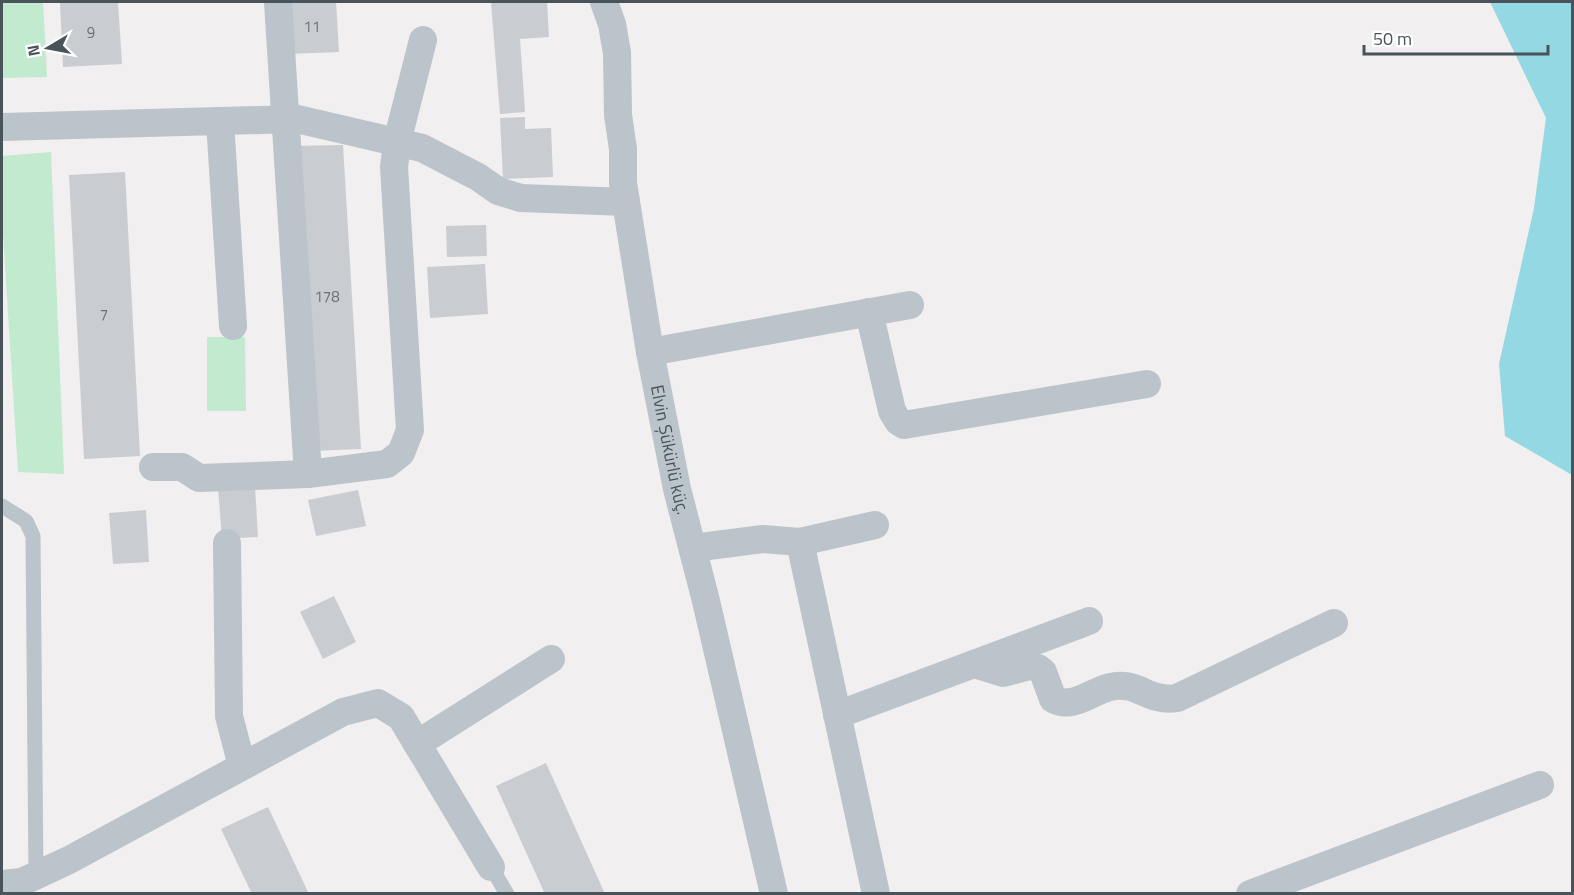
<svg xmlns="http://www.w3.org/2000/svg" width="1574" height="895" viewBox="0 0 1574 895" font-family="'Titillium Web',sans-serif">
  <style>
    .green { fill: #c1eace }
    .water { fill: #93d8e2 }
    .building { fill: #c9ccd1 }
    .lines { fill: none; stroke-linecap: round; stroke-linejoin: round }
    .lane { stroke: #bbc4ca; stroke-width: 15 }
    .street { stroke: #bbc4ca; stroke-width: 28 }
    .labels { text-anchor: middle; stroke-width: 6; stroke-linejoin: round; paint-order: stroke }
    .number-label { font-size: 15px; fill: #697178 }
    .street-label { font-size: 18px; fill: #49535a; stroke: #fff }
  </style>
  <rect width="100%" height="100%" fill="#f1efef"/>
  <g class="green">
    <polygon points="2,2 43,2 47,77 2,78"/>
    <polygon points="51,152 64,474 18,472 2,217 2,156"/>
    <polygon points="207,337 245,337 246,411 207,411"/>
  </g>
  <polygon class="water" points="1490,2 1572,2 1572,475 1505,436 1499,364 1534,208 1546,118"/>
  <g class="building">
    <polygon points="60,2 118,2 122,64 63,67"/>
    <polygon points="286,2 336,2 339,52 289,54"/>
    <polygon points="491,2 547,2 549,37 520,39 525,112 500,114"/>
    <polygon points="525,117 525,129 551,128 553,177 503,179 500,118"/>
    <polygon points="343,145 361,449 311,451 292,146"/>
    <polygon points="125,172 140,456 84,459 69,175"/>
    <polygon points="486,225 487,256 447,257 446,226"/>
    <polygon points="485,264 488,314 430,318 427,267"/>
    <polygon points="255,486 258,537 222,539 218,488"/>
    <polygon points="358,490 366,526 316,536 308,500"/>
    <polygon points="146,510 149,562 113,564 109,513"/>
    <polygon points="334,596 356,642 323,659 300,612"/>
    <polygon points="546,763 605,894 545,894 496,786"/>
    <polygon points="268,807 309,894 252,894 221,829"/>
  </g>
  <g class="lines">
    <g class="lane">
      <polyline points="2,506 26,521 33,536 36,877"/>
      <polyline points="491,867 507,894"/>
    </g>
    <g class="street">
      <polyline points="278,2 308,474"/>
      <path id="s1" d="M604,2L612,24L617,53L618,115L623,149V183L650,352L677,489L706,601L774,894"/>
      <polyline points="220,121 233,326"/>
      <polyline points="2,127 297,119 422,148 478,177 498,191 521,198 626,202"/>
      <polyline points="869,312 892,411 898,421 904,425 1147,384"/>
      <polyline points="650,352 910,305"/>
      <polyline points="153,467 182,467 199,478 308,474 387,464 401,453 410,430 394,167 397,142 423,40"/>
      <polyline points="800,542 876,894"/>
      <polyline points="227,543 229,716 242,766"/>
      <polyline points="693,548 763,539 800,542 875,525"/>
      <path d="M974,664L1003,673L1030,666L1038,668L1043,672L1053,699C1073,710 1090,692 1110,687C1137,680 1149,703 1177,698L1334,623"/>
      <polyline points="837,715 1089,621"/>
      <polyline points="417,744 551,659"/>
      <polyline points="2,884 22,882 69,860 343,712 378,703 401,717 491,867"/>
      <polyline points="1250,894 1540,785"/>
    </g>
  </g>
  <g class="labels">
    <g class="number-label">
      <text x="312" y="32">11</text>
      <text x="91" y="38">9</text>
      <text x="327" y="302">178</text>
      <text x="104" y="320">7</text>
    </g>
    <g class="street-label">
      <text dy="6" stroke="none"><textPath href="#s1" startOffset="454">Elvin Şükürlü küç.</textPath></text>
    </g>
  </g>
  <rect width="1574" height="895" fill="none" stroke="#49535a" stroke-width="6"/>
  <g transform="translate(48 48) rotate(260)" stroke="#ffffff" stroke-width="4.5" paint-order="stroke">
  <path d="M0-4.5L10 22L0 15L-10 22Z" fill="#49535a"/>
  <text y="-9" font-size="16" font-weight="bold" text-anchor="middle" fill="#49535a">N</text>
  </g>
  <path d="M1364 45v9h184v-9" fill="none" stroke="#49535a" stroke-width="3"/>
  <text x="1373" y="45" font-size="18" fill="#49535a" stroke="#ffffff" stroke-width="4.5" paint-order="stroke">50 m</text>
</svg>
